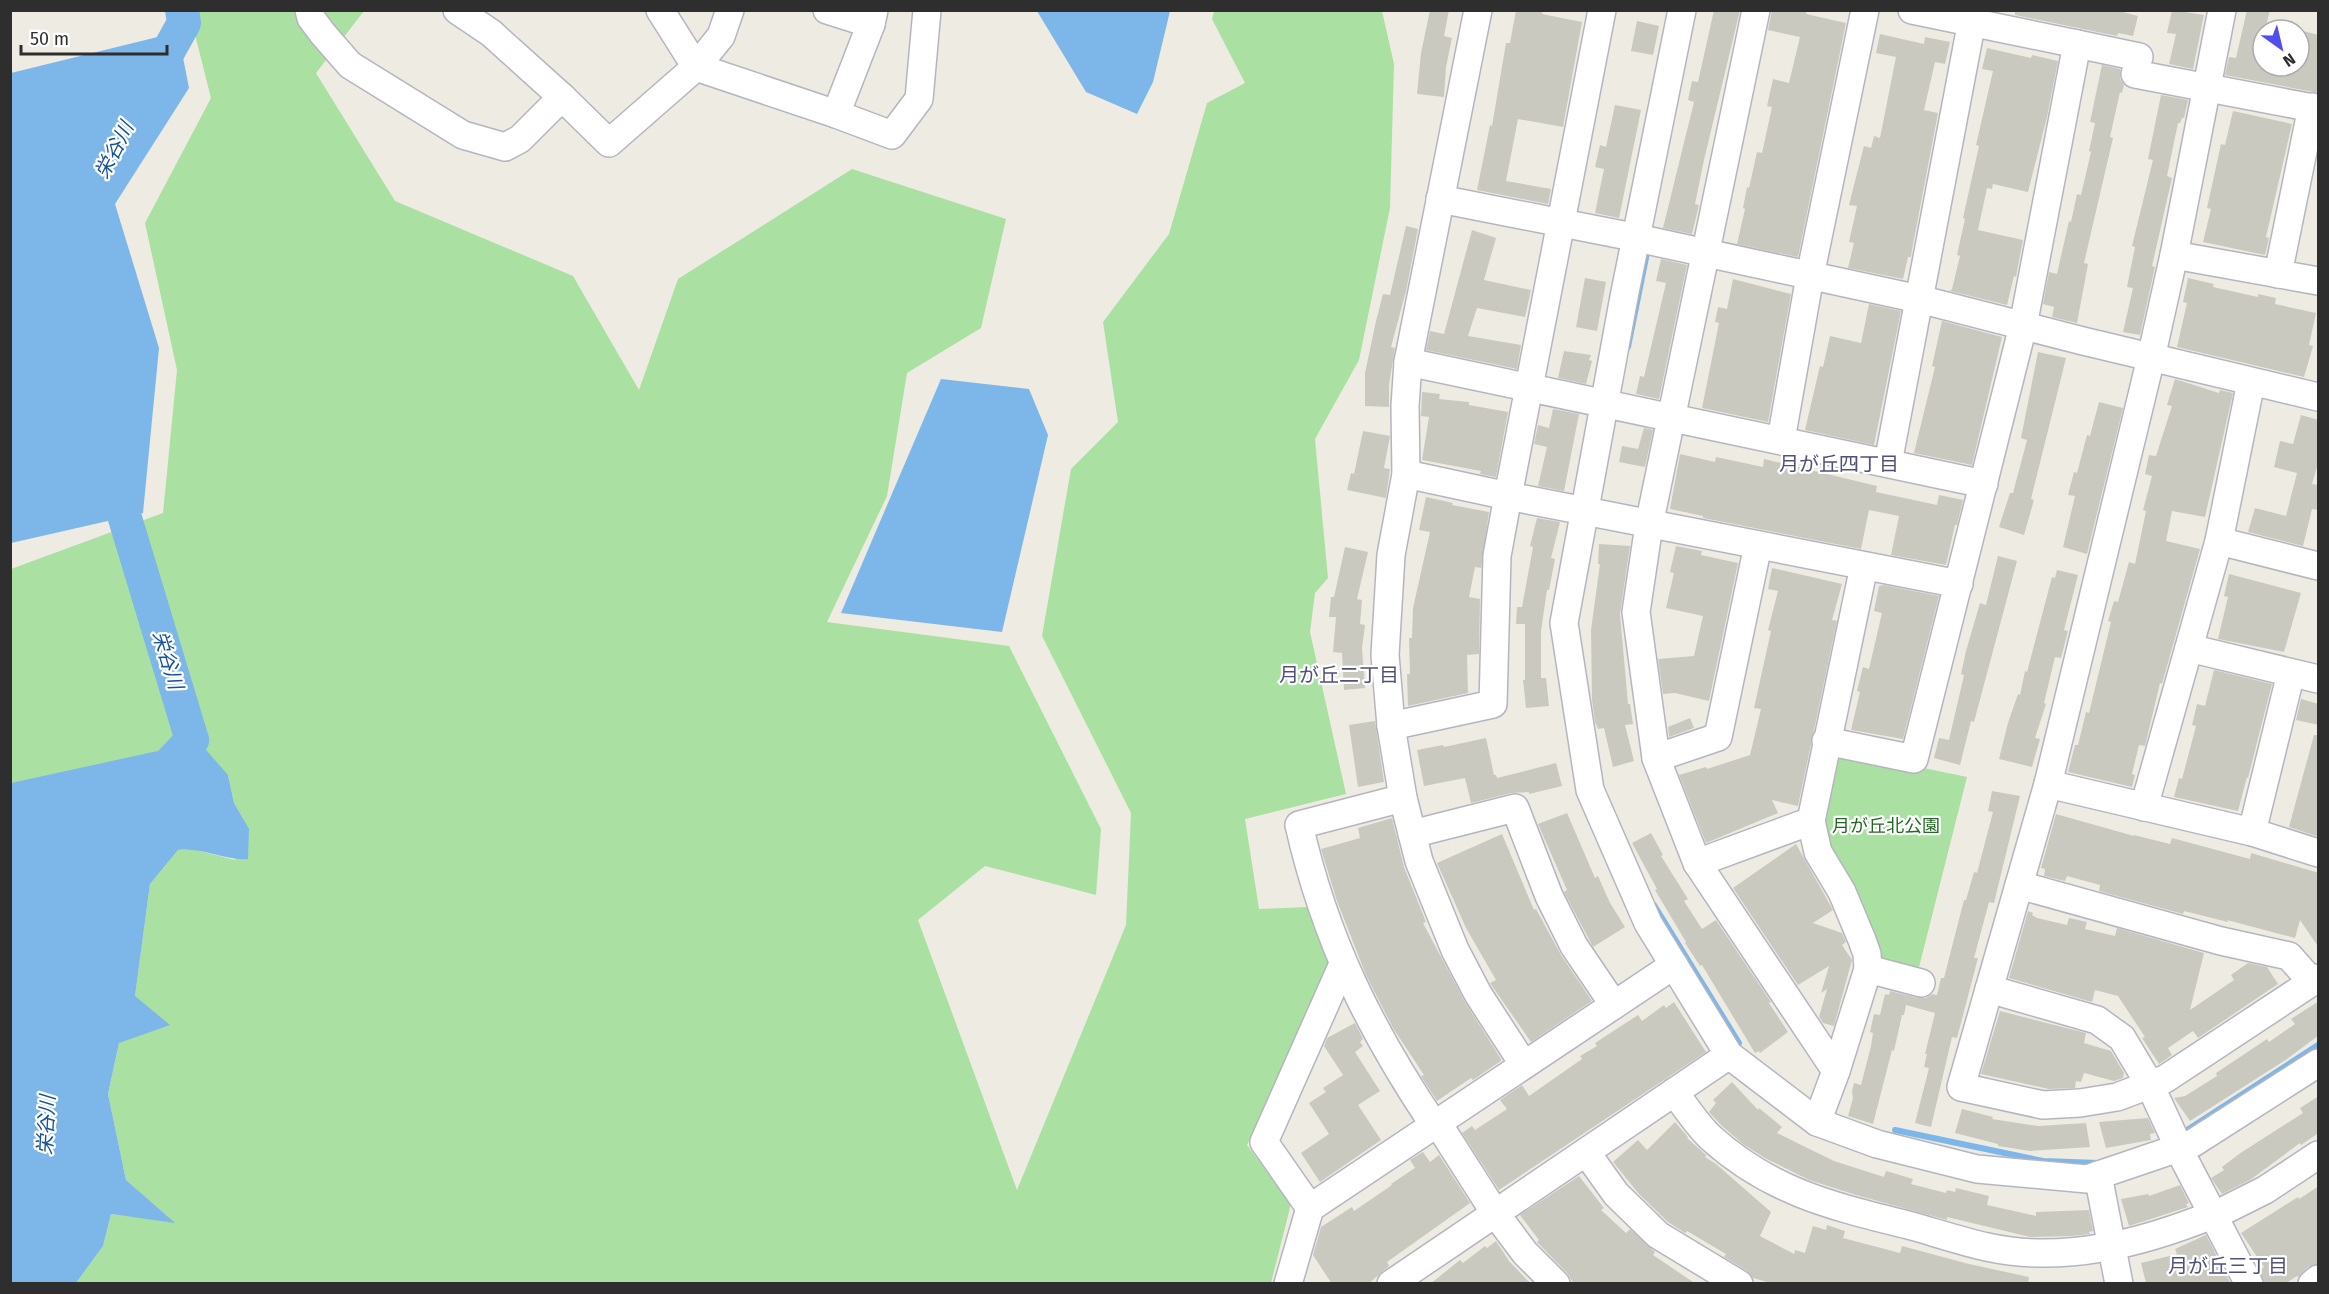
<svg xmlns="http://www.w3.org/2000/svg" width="2329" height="1294" viewBox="0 0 2329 1294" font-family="'Fira Sans','Noto Sans JP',sans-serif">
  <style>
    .green { fill: #abe0a3 }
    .water { fill: #7db6e8 }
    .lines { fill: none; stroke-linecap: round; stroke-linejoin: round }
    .stream { stroke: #7db6e8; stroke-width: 6 }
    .river { stroke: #7db6e8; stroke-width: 34 }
    .building { fill: #cac9c0 }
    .minor-casing { stroke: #b5b5c0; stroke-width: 30 }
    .minor { stroke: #fff; stroke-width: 27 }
    .labels { text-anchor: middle; stroke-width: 4.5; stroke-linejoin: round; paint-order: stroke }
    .park-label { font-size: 18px; fill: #216821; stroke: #fff }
    .water-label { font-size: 20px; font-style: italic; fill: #175299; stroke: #fff }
    .neighbourhood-label { font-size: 20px; fill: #51507c; stroke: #fff }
  </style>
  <rect width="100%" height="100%" fill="#eeebe2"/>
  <g class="green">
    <polygon points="189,11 364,11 316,73 395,201 573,276 639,390 678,279 852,169 1006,219 981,328 907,373 887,496 827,622 1009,646 1101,829 1096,895 985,866 918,920 1017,1190 1126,925 1131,813 1042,636 1071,469 1118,422 1103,322 1169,234 1207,103 1245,83 1212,19 1214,11 1382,11 1394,64 1390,208 1359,360 1315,439 1328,578 1315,593 1310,632 1346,794 1245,819 1259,909 1308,907 1332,961 1247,1145 1291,1204 1271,1283 76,1283 103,1246 111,1214 173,1222 126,1180 108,1094 119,1043 135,996 150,884 178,850 192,849 235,860 249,830 234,803 228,775 11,783 11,569 163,513 177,370 145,223 211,98"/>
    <polygon points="1842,751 1967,777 1915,983 1868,969 1825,848 1819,819 1829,761"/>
  </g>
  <g class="water">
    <polygon points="1037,11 1170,11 1153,82 1137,114 1086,92"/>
    <polygon points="178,32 189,88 115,204 159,348 143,513 11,543 11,73"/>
    <polygon points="941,379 1029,389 1048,435 1002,632 841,613"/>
    <path d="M199,742L228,775L234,803L249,829L248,859C224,861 203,847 178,850L150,884L135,996L170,1025L119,1043L108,1094L126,1180L175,1223L111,1214L103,1246L76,1283H11V783Z"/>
  </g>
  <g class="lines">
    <g class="stream">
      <polyline points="1628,347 1648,248"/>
      <polyline points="1654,905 1739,1043"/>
      <polyline points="1895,1130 2043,1161 2098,1163"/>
      <polyline points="2181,1134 2318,1045"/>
    </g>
    <g class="river">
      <polyline points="155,75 184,23 182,10"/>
      <polyline points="119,471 121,505 192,740 157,777"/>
    </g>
  </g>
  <g class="building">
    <polygon points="1430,10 1449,10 1444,36 1452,38 1446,67 1444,97 1417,94 1421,53"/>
    <polygon points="1516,10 1543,10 1542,14 1582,22 1563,127 1518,119 1506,181 1551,189 1548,204 1477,190 1490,125 1492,126 1506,43 1510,43"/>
    <polygon points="1714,10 1740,10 1704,160 1695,204 1699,205 1692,234 1663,228 1694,102 1688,100 1692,81 1698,82"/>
    <polygon points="1772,10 1807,10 1806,14 1846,23 1798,257 1737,244 1745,209 1743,208 1747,187 1749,188 1757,152 1762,153 1772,107 1767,106 1773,79 1789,83 1800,37 1768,30"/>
    <polygon points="2015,10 2123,10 2123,12 2138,16 2133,36 2118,33 2117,36 2015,15"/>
    <polygon points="2172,10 2204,15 2193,69 2169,64 2176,34 2167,33"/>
    <polygon points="2247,10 2270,10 2265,30 2263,30 2263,66 2299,66 2299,30 2319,35 2319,93 2225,75 2229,57 2236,58"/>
    <polygon points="1637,21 1659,26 1653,55 1631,51"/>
    <polygon points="1880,34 1924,44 1925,37 1950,42 1945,64 1935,62 1924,110 1938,113 1912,250 1911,257 1908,257 1903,279 1848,268 1854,243 1849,242 1857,206 1849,205 1855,181 1864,146 1871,148 1874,136 1880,138 1896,57 1876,53"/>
    <polygon points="1987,48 2031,58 2032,55 2058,61 2047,117 2028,192 1993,184 1992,189 1987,188 1978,230 2023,240 2016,277 2014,276 2007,305 1950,291 1952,289 1960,256 1957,255 1965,219 1963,218 1979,146 1976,145 1993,71 1982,69"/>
    <polygon points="2102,65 2120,69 2120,79 2124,85 2122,93 2120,92 2110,137 2113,138 2084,263 2088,264 2077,323 2052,317 2054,307 2043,304 2049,272 2057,274 2069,221 2071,222 2077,194 2081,195 2091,152 2089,151 2095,123 2090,122"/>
    <polygon points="2161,95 2188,100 2184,118 2182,118 2180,123 2178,123 2167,176 2172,178 2152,266 2155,267 2140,335 2123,332 2133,288 2127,287 2135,247 2132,246 2153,160 2148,159"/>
    <polygon points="1615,105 1641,110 1619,218 1595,213 1604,169 1595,167 1600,145 1606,147"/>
    <polygon points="2233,111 2292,124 2266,237 2269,238 2265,255 2203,242 2211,209 2207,208 2221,144 2225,145"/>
    <polygon points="1406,226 1418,229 1406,291 1391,347 1395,348 1389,385 1389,407 1365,406 1365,373 1376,321 1383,294 1390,295"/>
    <polygon points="1472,230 1496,238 1484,280 1531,290 1525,317 1477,308 1468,336 1521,345 1517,369 1426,350 1430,331 1444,334"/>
    <polygon points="1661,259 1687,265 1659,399 1636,394 1640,376 1644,377 1666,283 1656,281"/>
    <polygon points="1585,278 1606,282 1597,331 1576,327"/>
    <polygon points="2188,278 2214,284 2213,287 2258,297 2258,294 2276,298 2275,304 2316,313 2309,345 2313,346 2304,377 2177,347 2187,303 2183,302"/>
    <polygon points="1733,279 1791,294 1768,422 1702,408 1719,323 1715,322 1718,307 1727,309"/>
    <polygon points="1869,304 1901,311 1874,445 1805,430 1820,366 1823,367 1830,336 1861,343"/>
    <polygon points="1942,321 2002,337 1972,465 1914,453 1935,367 1932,366"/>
    <polygon points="1564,351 1591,355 1589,360 1592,361 1586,384 1558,378"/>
    <polygon points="2038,352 2066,358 2031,499 2034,500 2024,535 1999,527 2010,493 2013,493 2027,440 2021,438"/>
    <polygon points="2175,379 2219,393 2220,390 2233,393 2205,517 2172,511 2166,541 2200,549 2162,684 2160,683 2145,746 2139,745 2132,774 2135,775 2132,787 2068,772 2075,745 2078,745 2086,712 2089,713 2111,622 2108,621 2114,601 2118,602 2129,562 2135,564 2146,511 2143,510 2152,476 2145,474 2149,455 2156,456 2172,406 2167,405"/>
    <polygon points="1422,392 1440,394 1439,399 1469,402 1469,405 1508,412 1496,477 1480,474 1481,471 1422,460 1429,417 1421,416"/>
    <polygon points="2099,402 2123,408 2087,554 2063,547 2075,496 2068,495 2074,472 2077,473 2087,435 2090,436"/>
    <polygon points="1553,409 1579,414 1564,491 1538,486 1547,447 1534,444 1538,425 1549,428"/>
    <polygon points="2301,415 2319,420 2319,460 2312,484 2319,485 2319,510 2312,509 2303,546 2248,532 2255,508 2286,516 2297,473 2274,467 2280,441 2293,444"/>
    <polygon points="1644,428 1653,430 1645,467 1619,462 1622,446 1638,449"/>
    <polygon points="1363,431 1390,436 1384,468 1390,469 1386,498 1347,490 1351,473 1354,474"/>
    <polygon points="1680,454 1715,462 1716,457 1763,467 1764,459 1877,486 1876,492 1937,505 1939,495 1963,500 1957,525 1955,525 1946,565 1891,555 1899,516 1869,510 1861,549 1703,518 1703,516 1670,509"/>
    <polygon points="1426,497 1453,503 1452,505 1489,512 1481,568 1475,567 1469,597 1480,599 1479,654 1467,655 1468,693 1408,706 1407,674 1410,674 1409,638 1412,638 1413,608 1430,532 1419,530"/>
    <polygon points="1537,518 1560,522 1551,558 1555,559 1549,590 1547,590 1541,631 1541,678 1546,678 1549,706 1526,708 1523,680 1525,680 1525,624 1516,624 1517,607 1522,607 1533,547 1530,546"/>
    <polygon points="1599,544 1630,546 1620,614 1628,704 1630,704 1633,724 1625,725 1634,761 1613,767 1604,728 1598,729 1595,722 1592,700 1591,630 1600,564 1598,564"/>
    <polygon points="1676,546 1702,551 1701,555 1738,563 1709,701 1675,693 1663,694 1658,659 1694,656 1703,616 1666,608 1674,573 1670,572"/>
    <polygon points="1345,547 1368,552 1357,599 1362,600 1360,624 1365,625 1362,648 1365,688 1344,690 1342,653 1333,652 1336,617 1329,617 1331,597 1334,597"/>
    <polygon points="1998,556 2017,561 1974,722 1971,721 1960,765 1934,758 1939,738 1949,740 1964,675 1961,674 1966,651 1980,603 1986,605"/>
    <polygon points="1772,568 1842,584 1832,620 1837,621 1798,806 1772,800 1778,813 1706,843 1679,775 1706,767 1707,769 1750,755 1761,709 1754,708 1771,631 1768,630 1778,591 1768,589"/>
    <polygon points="2057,570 2078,575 2064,630 2068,631 2061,658 2055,657 2044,703 2046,704 2035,738 2040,739 2032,767 1999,759 2008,723 2018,694 2020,695 2025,671 2027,672 2052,577 2055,578"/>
    <polygon points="2229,574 2301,593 2284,652 2218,639 2228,597 2224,596"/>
    <polygon points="1884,585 1939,596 1903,739 1851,730 1860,692 1857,691 1863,667 1869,669 1882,613 1874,611 1879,586"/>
    <polygon points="2214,670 2272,684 2248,778 2247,777 2238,811 2174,797 2179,778 2182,779 2196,726 2192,725 2197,704 2205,706"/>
    <polygon points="2301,699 2319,704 2319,725 2296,720"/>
    <polygon points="1690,718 1694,728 1669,737 1668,727"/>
    <polygon points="1375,721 1384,782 1358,787 1349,725"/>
    <polygon points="2314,735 2319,735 2319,837 2289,827"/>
    <polygon points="1486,738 1494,775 1496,775 1497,778 1556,763 1562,786 1529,794 1529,792 1511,793 1471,803 1465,778 1424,786 1417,750 1443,745 1444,747"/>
    <polygon points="1992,791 2020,796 1994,903 1989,902 1974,958 1978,958 1957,1038 1952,1037 1931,1127 1915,1123 1929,1068 1924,1067 1927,1054 1925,1054 1935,1013 1906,1005 1904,1015 1902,1015 1894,1051 1892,1050 1873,1124 1848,1116 1853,1098 1852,1091 1854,1083 1861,1085 1871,1046 1873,1033 1870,1032 1874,1014 1880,1015 1885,994 1889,995 1890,991 1918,998 1926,998 1932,994 1937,995 1941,978 1944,978 1964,900 1966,900 1974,872 1977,873 1993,812 1988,811"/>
    <polygon points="1567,813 1595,878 1598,876 1610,903 1625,927 1593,947 1564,892 1567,890 1538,824"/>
    <polygon points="2056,814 2134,836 2134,835 2170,844 2172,838 2250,859 2251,853 2319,873 2319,948 2300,920 2295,938 2227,920 2228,922 2184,911 2183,914 2099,891 2100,885 2067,876 2065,881 2044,876 2045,869 2041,868"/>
    <polygon points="1392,818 1404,867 1426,922 1423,923 1465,1002 1501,1059 1501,1061 1473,1080 1471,1078 1437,1101 1421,1076 1424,1075 1393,1028 1366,975 1337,901 1321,849 1360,838 1358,828"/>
    <polygon points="1651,833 1663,855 1661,856 1688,899 1684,901 1702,929 1716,920 1771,1002 1769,1003 1788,1032 1760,1053 1759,1051 1755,1053 1702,965 1700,966 1685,943 1686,942 1655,890 1657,889 1632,843"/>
    <polygon points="1502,834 1534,910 1536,909 1561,955 1592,1001 1531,1042 1492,986 1490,983 1496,980 1466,928 1437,863"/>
    <polygon points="1796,844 1833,910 1813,923 1842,933 1846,942 1842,945 1852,960 1834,1026 1823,1023 1819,1017 1827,989 1821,993 1829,966 1798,985 1733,888"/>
    <polygon points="2028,911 2033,913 2032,915 2037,918 2067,925 2069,918 2087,922 2085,929 2115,936 2117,928 2204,953 2190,1010 2234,980 2231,975 2248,963 2267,967 2278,984 2198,1038 2193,1031 2168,1048 2172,1055 2159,1064 2142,1038 2145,1037 2118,996 2095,990 2092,1002 2009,978"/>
    <polygon points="2319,1001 2319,1035 2287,1059 2190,1121 2174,1098 2185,1096 2217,1076 2216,1073 2267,1039 2269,1042 2295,1024 2291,1019"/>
    <polygon points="1674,1002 1706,1052 1499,1190 1462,1133 1472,1126 1475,1130 1507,1109 1500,1100 1522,1085 1529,1096 1582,1059 1580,1056 1597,1046 1595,1043 1638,1015 1642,1021 1664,1005 1666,1008"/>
    <polygon points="2000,1011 2086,1033 2084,1043 2111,1051 2124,1073 2123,1078 2114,1081 2084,1073 2081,1082 2076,1081 2075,1088 2049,1089 1981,1074"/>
    <polygon points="1355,1023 1363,1039 1360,1042 1363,1046 1355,1052 1380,1091 1358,1105 1381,1140 1320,1182 1301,1153 1329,1134 1309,1103 1326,1092 1323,1088 1343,1075 1324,1046 1327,1038"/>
    <polygon points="1732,1082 1758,1110 1759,1108 1782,1127 1777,1133 1834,1161 1884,1177 1886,1171 1913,1179 1911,1184 1946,1193 1947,1190 1955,1192 1956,1188 1989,1196 1987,1205 2036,1216 2036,1212 2089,1210 2093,1231 2089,1232 2090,1234 2072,1236 2030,1237 1947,1217 1947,1220 1856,1195 1809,1180 1765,1158 1743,1144 1722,1126 1709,1112 1716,1103 1713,1100"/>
    <polygon points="2319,1096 2319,1136 2317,1134 2301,1145 2300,1143 2250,1180 2222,1194 2211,1178 2224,1170 2222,1167 2239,1154 2303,1113 2300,1108"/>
    <polygon points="1962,1109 1993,1117 1992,1119 2038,1126 2086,1123 2090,1147 2030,1151 1998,1146 1998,1144 1955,1133"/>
    <polygon points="2148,1118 2155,1133 2150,1134 2151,1140 2106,1148 2099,1122"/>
    <polygon points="1675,1122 1688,1137 1687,1138 1706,1155 1705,1157 1716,1164 1771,1212 1760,1236 1794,1254 1795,1250 1805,1253 1813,1226 1826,1230 1827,1225 1845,1231 1843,1238 1900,1253 1902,1246 1969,1264 2029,1277 2028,1284 1774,1284 1753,1278 1747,1271 1724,1257 1726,1254 1687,1231 1685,1233 1668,1222 1639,1194 1613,1162 1638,1140 1647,1150"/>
    <polygon points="1423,1152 1430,1162 1439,1155 1470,1203 1387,1262 1389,1266 1368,1284 1332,1284 1313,1255 1321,1227 1352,1207 1354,1211 1392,1185 1391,1184 1415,1168 1410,1160"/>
    <polygon points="1579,1176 1604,1208 1601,1210 1626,1233 1630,1229 1655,1252 1653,1255 1696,1284 1574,1284 1567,1273 1537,1242 1539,1240 1520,1215"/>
    <polygon points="2180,1185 2189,1203 2186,1204 2188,1207 2129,1226 2121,1199 2148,1194 2149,1196"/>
    <polygon points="2319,1186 2319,1264 2308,1267 2298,1277 2297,1276 2285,1284 2265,1284 2259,1270 2264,1267 2241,1233 2298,1197 2299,1199"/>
    <polygon points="2206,1235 2231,1284 2146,1283 2141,1263 2177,1254 2175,1249"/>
    <polygon points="1496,1241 1509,1261 1531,1284 1430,1284 1460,1260 1463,1263 1485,1246 1487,1248"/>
  </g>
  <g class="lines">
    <g class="minor-casing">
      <g id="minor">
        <polyline points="309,10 311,18 323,34 350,65 463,135 505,147 520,139 562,97 609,143 696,67 721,36 730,10"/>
        <polyline points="457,10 491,33 562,97"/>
        <polyline points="660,10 696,67 836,114 892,135 919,99 927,10"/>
        <polyline points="827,10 871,24"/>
        <polyline points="1478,10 1408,362 1405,406 1406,474 1391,555 1385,655 1391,726 1403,798 1419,861 1455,950 1478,994 1524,1065"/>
        <polyline points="1682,10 1624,297 1564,623 1590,790 1648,923 1729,1055 1817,1122 1877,1144 1977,1169 2087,1179 2193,1143 2318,1063"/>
        <polyline points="1756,10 1649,525 1636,612 1656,758 1697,863 1836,1071 1817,1122"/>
        <polyline points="2222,10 2174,255 2151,358 2048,784 1961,1087 2043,1105 2080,1103 2117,1097 2165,1079 2318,978"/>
        <polyline points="2077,44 2139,57"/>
        <polyline points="2135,74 2318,109"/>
        <polyline points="836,114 871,24 874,10"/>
        <polyline points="1440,199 1623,235 1919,299 2083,341 2318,397"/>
        <polyline points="2174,255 2318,281"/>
        <polyline points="2278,274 2312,107"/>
        <polyline points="1408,362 1984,484"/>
        <polyline points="1781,440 1810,276 1865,10"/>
        <polyline points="1888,463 1974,10"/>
        <polyline points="1406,474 1508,496 1602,10"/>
        <polyline points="2219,541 2318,566"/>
        <polyline points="2189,648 2318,679"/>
        <polyline points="1391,726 1493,704 1497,556 1508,496 1959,584"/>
        <polyline points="1826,741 1914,759 2023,326 2077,44 1912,10"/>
        <polyline points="1656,758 1718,737 1758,545"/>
        <polyline points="2048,784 2252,832 2318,853"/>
        <path d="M1403,798L1299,825C1325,939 1369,1028 1434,1125"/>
        <polyline points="2144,807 2219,541 2251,382"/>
        <polyline points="1811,821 1864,566"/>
        <polyline points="2252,832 2291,673"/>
        <polyline points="1412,834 1515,808 1549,896 1574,946 1614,1005"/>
        <polyline points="1697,863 1811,821 1818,852 1842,892 1862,940 1867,954 1868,969 1836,1071"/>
        <polyline points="2019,885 2221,941 2289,956 2312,982"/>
        <polyline points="1868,969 1921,983"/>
        <polyline points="1989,989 2097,1020 2122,1038 2150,1085 2185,1161 2249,1284"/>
        <path d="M1674,1092C1686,1107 1697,1125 1711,1138C1771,1192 1832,1206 1908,1225C1934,1232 1960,1241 1987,1247C2063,1264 2142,1243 2212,1215"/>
        <polyline points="1437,1122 1495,1213 1525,1253 1556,1284"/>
        <polyline points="1586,1152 1616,1194 1658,1235 1739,1284"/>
        <polyline points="2098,1175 2119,1284"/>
        <polyline points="1310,1208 1264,1142 1343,964"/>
        <polyline points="2213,1216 2265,1190 2318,1155"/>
        <polyline points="1288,1284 1310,1208 1674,965"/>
        <polyline points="1391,1284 1729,1055"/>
        <polyline points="2312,1284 2318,1279"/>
      </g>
    </g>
    <use href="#minor" class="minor"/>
  </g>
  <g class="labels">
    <g class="park-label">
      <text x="1886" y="832">月が丘北公園</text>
    </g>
    <g class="water-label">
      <text transform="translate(114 150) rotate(-63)" y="7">栄谷川</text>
      <text transform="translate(168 660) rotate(73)" y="7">栄谷川</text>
      <text transform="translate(46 1125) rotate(-87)" y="7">栄谷川</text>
    </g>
    <g class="neighbourhood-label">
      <text x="1839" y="471">月が丘四丁目</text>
      <text x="1339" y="682">月が丘二丁目</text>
      <text x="2228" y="1273">月が丘三丁目</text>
    </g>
  </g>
  <rect width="2329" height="1294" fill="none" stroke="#2e2e2e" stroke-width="24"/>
  <g transform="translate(2281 48) rotate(146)"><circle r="28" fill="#ffffff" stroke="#ababab" stroke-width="1.5"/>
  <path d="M0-4.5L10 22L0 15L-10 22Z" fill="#504eee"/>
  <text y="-9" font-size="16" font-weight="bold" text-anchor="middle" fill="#2e2e2e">N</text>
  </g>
  <path d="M21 45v9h146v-9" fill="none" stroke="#2e2e2e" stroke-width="3"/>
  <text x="30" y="45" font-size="18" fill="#2e2e2e" stroke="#ffffff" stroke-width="4.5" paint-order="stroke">50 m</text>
</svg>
